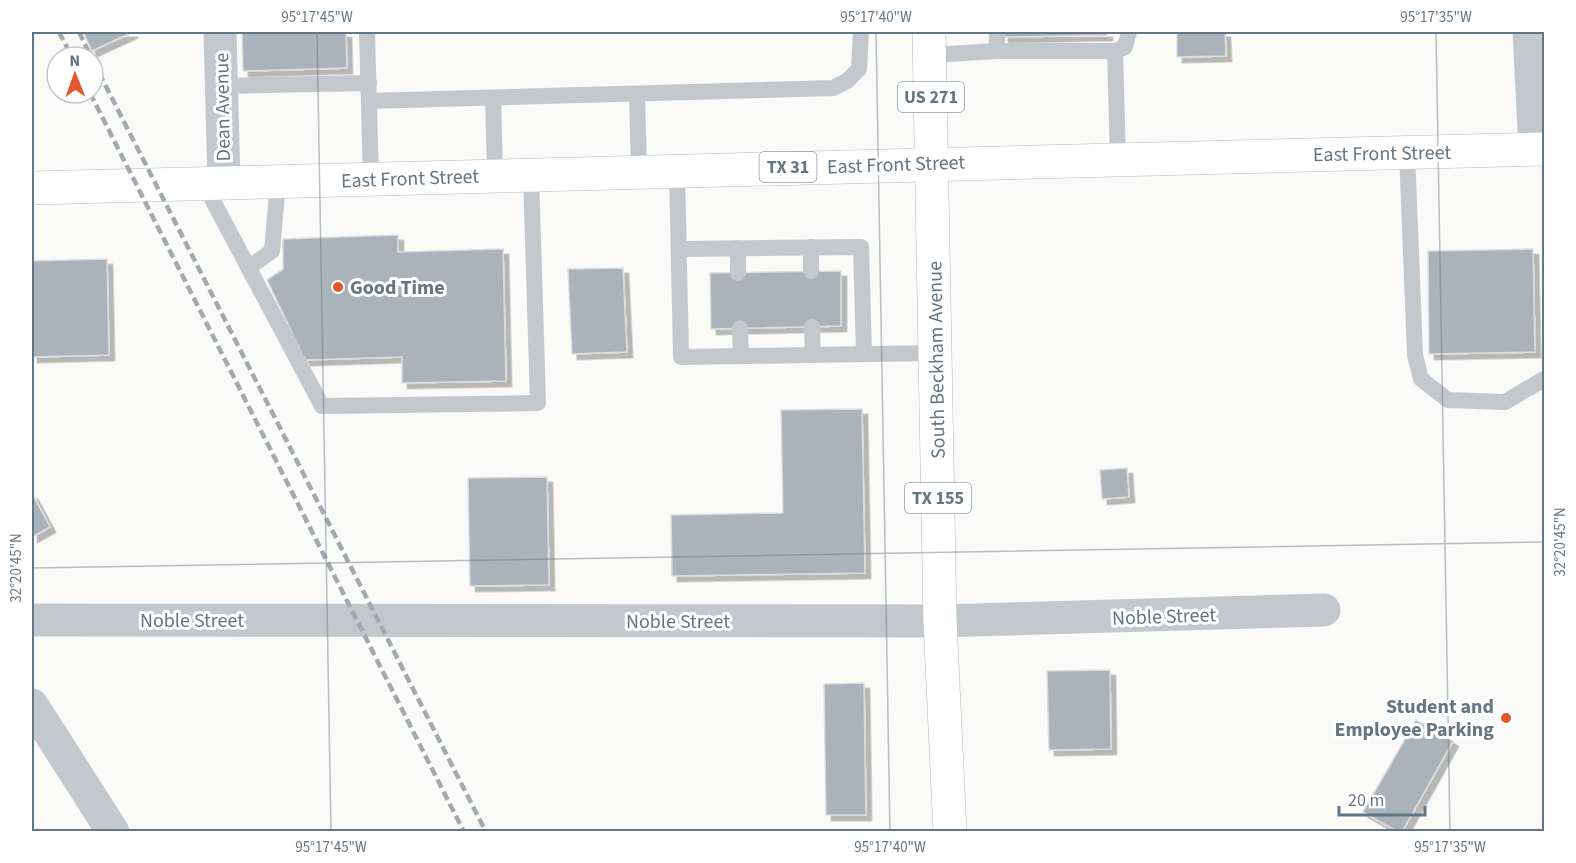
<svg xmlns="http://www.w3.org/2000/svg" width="1576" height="863" viewBox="0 0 1576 863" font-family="'Source Sans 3',sans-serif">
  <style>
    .building { fill: #aab3b9; stroke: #dcdcda; stroke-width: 1.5; filter: url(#shadow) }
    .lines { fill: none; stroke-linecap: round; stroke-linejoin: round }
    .primary-casing { stroke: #b5babe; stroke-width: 34 }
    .service { stroke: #c3c8cc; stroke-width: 16 }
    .minor { stroke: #c3c8cc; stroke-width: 33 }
    .primary { stroke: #fff; stroke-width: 33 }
    .rail { stroke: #a2aab0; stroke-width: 4.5; stroke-dasharray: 9 4.5; stroke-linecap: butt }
    .ticks { fill: none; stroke: #657683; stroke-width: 1.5; stroke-opacity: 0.45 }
    .poi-dot { fill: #e4572e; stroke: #fff; stroke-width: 2 }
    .labels { text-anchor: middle; stroke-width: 6; stroke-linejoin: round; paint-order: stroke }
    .shield { fill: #fff; stroke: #939fa8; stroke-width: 1.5 }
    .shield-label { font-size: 18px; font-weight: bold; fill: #657683 }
    .street-label { font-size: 20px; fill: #657683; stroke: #fff }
    .poi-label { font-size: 20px; font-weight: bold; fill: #657683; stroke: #fff; text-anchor: start }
    .neatline { fill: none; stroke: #657683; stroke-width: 2 }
    .ticks-label { font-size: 15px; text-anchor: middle; fill: #657683 }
  </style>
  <defs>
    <filter id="shadow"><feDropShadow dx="5.5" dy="5.5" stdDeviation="0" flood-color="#0004"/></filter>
  </defs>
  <rect width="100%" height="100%" fill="#fafaf8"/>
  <g class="building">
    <polygon points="83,32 133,32 92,51"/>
    <polygon points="242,32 346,32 347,68 243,71"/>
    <polygon points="1003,32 1107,32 1107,35 1003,37"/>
    <polygon points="1177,32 1225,32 1226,56 1177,57"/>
    <polygon points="398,235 398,252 503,249 506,381 402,383 402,357 305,360 267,280 283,269 283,239"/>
    <polygon points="1533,249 1535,352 1429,354 1428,251"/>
    <polygon points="107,259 109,355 32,357 32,261"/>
    <polygon points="623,268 627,352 572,354 568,269"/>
    <polygon points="841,271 841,326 711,329 710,273"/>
    <polygon points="862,409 865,573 672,576 671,515 783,513 781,410"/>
    <polygon points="1127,468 1129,497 1102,499 1100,470"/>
    <polygon points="547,477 549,585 470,586 468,478"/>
    <polygon points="32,493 50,527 32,537"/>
    <polygon points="1110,670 1111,749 1049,750 1047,671"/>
    <polygon points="864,683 866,815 826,815 824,684"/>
    <polygon points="1416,720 1453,741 1402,832 1398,832 1363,812"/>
  </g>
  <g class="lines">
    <g class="primary-casing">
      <g id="primary">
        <polyline points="929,32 940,621 950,832"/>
        <polyline points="32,188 1544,149"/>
      </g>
    </g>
    <g class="service">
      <polyline points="367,32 371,179"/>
      <polyline points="997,51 1115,51 1118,159"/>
      <polyline points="1115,51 1125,47 1129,32"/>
      <polyline points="930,55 997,51 997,32"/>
      <polyline points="221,86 369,83"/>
      <polyline points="637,94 639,171"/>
      <polyline points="493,98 495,175"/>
      <polyline points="369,101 833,88 847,81 859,69 861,32"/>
      <polyline points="1407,152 1415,355 1421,379 1448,400 1505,402 1544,379"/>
      <polyline points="677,170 681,357 936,353"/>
      <polyline points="204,184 322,406 538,403 531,174"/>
      <polyline points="811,247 811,271"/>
      <polyline points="738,248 738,273"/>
      <polyline points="679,249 861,247 864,354"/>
      <polyline points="248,268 272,251 278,182"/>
      <polyline points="812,327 813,355"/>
      <polyline points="740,328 741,356"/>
    </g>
    <g class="minor">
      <polyline points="220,32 224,183"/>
      <polyline points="1529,32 1535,149"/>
      <polyline points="32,620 940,621 1324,610"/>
      <polyline points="32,705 113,832"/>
    </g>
    <use href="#primary" class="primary"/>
    <g class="rail">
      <polyline points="59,32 72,57"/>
      <polyline points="79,32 91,57"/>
      <polyline points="93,61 486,832"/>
      <polyline points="90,93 464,832"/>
    </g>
  </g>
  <path class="ticks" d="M317,32L331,832M876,32L890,832M1436,32L1450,832M32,568L1544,542"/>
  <g class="poi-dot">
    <circle cx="338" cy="287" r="6"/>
    <circle cx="1506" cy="718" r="6"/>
  </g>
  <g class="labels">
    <g class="shield">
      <rect x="898" y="82" width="66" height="30" rx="4.5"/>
      <rect x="759.5" y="152" width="57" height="30" rx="4.5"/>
      <rect x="905" y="483" width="66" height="30" rx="4.5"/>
    </g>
    <g class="shield-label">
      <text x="931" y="103">US 271</text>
      <text x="788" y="173">TX 31</text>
      <text x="938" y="504">TX 155</text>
    </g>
    <g class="street-label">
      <text transform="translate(222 107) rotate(-91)" y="7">Dean Avenue</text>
      <text transform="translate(1382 153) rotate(-1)" y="7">East Front Street</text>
      <text transform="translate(896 164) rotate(-2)" y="7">East Front Street</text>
      <text transform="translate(410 178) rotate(-2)" y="7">East Front Street</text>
      <text transform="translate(936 360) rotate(-91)" y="7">South Beckham Avenue</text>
      <text transform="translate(1164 616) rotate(-2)" y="7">Noble Street</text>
      <text x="192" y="627">Noble Street</text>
      <text x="678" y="628">Noble Street</text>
    </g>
    <g class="poi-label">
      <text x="350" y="294">Good Time</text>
      <text x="1494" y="713" text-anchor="end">Student and<tspan x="1494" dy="23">Employee Parking</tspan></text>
    </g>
  </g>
  <rect width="1576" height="863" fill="none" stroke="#ffffff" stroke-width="66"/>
  <g transform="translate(75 75) rotate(359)"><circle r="28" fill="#ffffff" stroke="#c1c8cd" stroke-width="1.5"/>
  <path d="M0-4.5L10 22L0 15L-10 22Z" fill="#e4572e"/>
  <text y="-9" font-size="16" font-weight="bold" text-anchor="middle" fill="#657683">N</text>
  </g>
  <path d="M1339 806v9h86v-9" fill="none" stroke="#657683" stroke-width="3"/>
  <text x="1348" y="806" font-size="18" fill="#657683" stroke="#ffffff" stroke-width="4.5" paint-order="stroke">20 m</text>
  <rect x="33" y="33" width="1510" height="797" class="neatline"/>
  <g class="ticks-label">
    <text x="317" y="22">95°17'45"W</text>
    <text x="876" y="22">95°17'40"W</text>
    <text x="1436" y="22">95°17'35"W</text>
    <text transform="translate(1560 542) rotate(-90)" y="5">32°20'45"N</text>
    <text transform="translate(16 568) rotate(-90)" y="5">32°20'45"N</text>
    <text x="331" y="852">95°17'45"W</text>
    <text x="890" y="852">95°17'40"W</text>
    <text x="1450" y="852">95°17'35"W</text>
  </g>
</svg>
